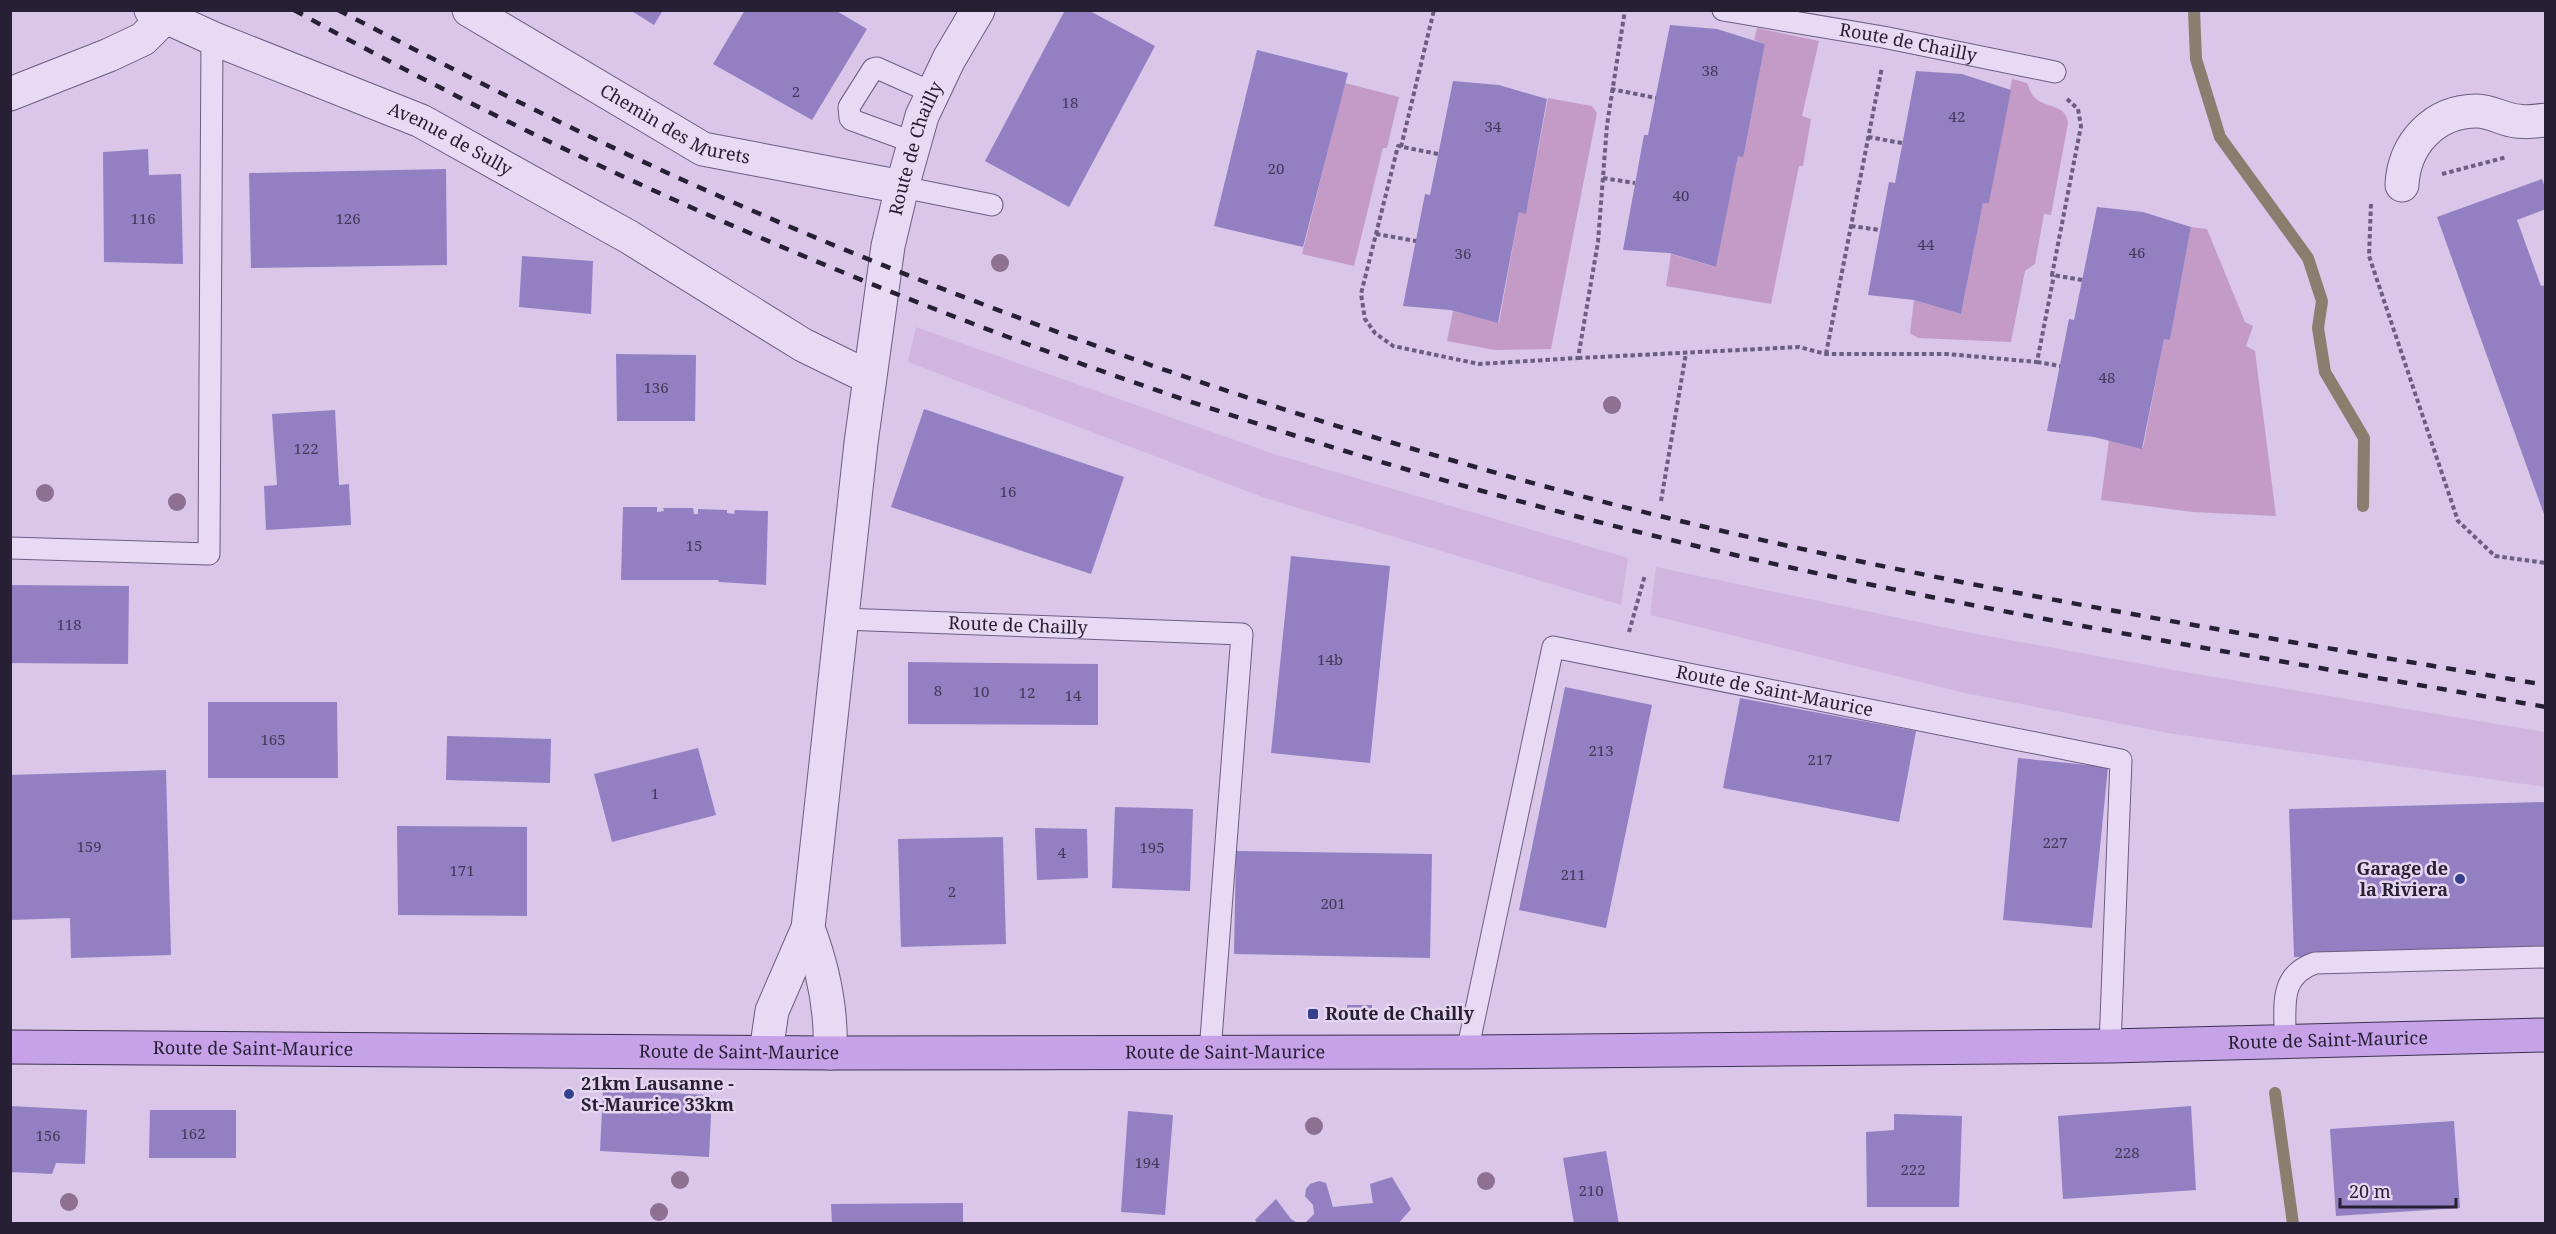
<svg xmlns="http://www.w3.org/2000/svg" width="2556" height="1234" viewBox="0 0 2556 1234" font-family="'Noto Serif',serif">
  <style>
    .farmland { fill: #d1b5de }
    .green { fill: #c49bc6 }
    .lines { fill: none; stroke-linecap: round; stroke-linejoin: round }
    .stream { stroke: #8a7f6f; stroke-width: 12 }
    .building { fill: #9280c3 }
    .service-casing { stroke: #6c5e82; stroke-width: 23 }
    .minor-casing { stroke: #6c5e82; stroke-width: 35 }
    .tertiary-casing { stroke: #6c5e82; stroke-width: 35 }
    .primary-casing { stroke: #3b3251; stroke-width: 35 }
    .path { stroke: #6c5e82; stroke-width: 4; stroke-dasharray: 4.5 3; stroke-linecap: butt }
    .service { stroke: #e8d9f5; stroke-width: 21 }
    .minor { stroke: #e8d9f5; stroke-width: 33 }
    .tertiary { stroke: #e8d9f5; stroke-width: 33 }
    .primary { stroke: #c8a2e8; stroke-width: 33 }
    .rail { stroke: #272034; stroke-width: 4.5; stroke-dasharray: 10 10; stroke-linecap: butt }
    .tree { fill: #8d7092 }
    .poi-dot { fill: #35428b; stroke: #e5d5f1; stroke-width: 2 }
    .labels { text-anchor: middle; stroke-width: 5; stroke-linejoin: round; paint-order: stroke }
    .number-label { font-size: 15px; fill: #423858 }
    .street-label { font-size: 18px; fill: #272034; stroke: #e5d5f1 }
    .poi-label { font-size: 18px; font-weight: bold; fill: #272034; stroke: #e5d5f1; text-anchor: start }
  </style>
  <rect width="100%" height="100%" fill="#d9c6e9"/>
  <g class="farmland">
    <polygon points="916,327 1274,454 1628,558 1621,605 1265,498 908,362"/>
    <polygon points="1656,567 1966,632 2179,671 2545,732 2545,787 2168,733 1965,693 1650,615"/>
  </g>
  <g class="green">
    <polygon points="1757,28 1819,41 1802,116 1811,119 1803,166 1799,166 1771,304 1666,286 1671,254 1715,267 1738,156 1744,154 1765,44 1754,40"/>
    <path d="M2012,79L2027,83C2029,87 2031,94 2034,97C2045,109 2066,103 2068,123L2051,215L2044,214L2035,264L2025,271L2011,342L1918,338L1910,333L1914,300L1961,314L1983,203H1989Z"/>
    <polygon points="1345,83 1399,97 1387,148 1383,148 1354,266 1302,254"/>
    <polygon points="1548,98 1592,106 1597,113 1551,349 1495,350 1447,341 1453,311 1499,323 1519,212 1526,213"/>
    <polygon points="2191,227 2207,229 2245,322 2253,326 2246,346 2255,351 2276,516 2193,512 2101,500 2109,440 2143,448 2164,339 2170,340"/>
  </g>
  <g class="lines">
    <g class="stream">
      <polyline points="2194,10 2196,59 2220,137 2308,258 2322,301 2318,328 2325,372 2364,438 2363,506"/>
      <polyline points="2275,1093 2293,1224"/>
    </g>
  </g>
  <g class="building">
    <polygon points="630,10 663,10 654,25"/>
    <polygon points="745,10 835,10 867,29 812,120 713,64"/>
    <polygon points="1065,10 1088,10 1155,46 1069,207 985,161"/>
    <polygon points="1670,25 1717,29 1765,44 1744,154 1743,157 1738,156 1716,267 1669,253 1623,250 1644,135 1648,135"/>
    <polygon points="1257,50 1348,73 1303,247 1214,226"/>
    <polygon points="1916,71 1962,74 2011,90 1989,203 1983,203 1961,314 1914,300 1868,295 1889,182 1895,183"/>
    <polygon points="1453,81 1499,85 1547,99 1526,214 1519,212 1498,323 1450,310 1403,306 1425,194 1430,195"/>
    <polygon points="148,149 149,175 181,174 183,264 104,262 103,152"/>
    <polygon points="446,169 447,265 251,268 249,173"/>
    <polygon points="2542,179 2546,190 2546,209 2517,220 2541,286 2546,285 2545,517 2437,217"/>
    <polygon points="2097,207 2143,212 2191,227 2170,340 2164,339 2142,449 2094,437 2047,431 2069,319 2074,320"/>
    <polygon points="522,256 593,261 591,314 519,307"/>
    <polygon points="616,354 696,355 695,421 617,421"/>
    <polygon points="924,409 1124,477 1091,574 891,507"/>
    <polygon points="335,410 339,485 349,484 351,525 266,530 264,486 277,485 272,414"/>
    <polygon points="623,507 657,507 657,512 664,511 663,508 693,508 694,514 698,514 698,509 727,510 727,513 734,514 735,510 768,511 766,585 719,582 718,580 621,580"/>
    <polygon points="1291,556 1390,566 1370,763 1271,753"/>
    <polygon points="10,585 129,586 128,664 10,663"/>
    <polygon points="908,662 1098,664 1098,725 908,724"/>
    <polygon points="1565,687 1652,705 1606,928 1519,910"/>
    <polygon points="1740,698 1916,731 1899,822 1723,788"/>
    <polygon points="208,702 337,702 338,778 208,778"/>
    <polygon points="447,736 551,739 550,783 446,780"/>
    <polygon points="698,748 716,815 612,842 594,774"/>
    <polygon points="2018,758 2108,767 2092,928 2003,920"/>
    <polygon points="166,770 171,955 71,958 70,918 10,920 10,775"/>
    <polygon points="2546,802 2546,949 2294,957 2289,809"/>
    <polygon points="1115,807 1193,809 1190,891 1112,888"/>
    <polygon points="397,826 527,827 527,916 398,915"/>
    <polygon points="1035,828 1087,829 1088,878 1037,880"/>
    <polygon points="1003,837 1006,944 901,947 898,839"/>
    <polygon points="1236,851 1432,854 1430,958 1234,954"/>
    <rect x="1347" y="1005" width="25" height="9"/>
    <polygon points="603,1090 712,1095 709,1157 600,1151"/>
    <polygon points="10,1106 87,1110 85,1164 56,1163 52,1174 10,1172"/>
    <polygon points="2191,1106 2196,1190 2063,1199 2058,1116"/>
    <polygon points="150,1110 236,1110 236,1158 149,1158"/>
    <polygon points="1128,1111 1173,1115 1165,1215 1121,1212"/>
    <polygon points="1894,1114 1962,1116 1959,1207 1867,1207 1866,1132 1894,1130"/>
    <polygon points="2454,1121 2460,1208 2336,1216 2330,1129"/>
    <polygon points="1606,1151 1619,1224 1574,1224 1563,1158"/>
    <polygon points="1392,1177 1411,1209 1398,1224 1304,1224 1314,1214 1313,1205 1305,1196 1306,1189 1310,1184 1319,1181 1326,1183 1333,1207 1373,1203 1370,1184"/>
    <polygon points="1276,1199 1291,1219 1299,1224 1258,1224 1255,1220"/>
    <polygon points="963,1203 963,1224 832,1224 831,1204"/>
  </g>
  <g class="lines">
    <g class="service-casing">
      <g id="service">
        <path id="s1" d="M1723,10L1883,37L2055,72"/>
        <polyline points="915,143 852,120 850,118 849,107 873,69 877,68 933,93"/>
        <polyline points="902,187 992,205"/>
        <polyline points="10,548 209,554 212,38"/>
        <path id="s2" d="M842,619L1242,634L1210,1052"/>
        <path d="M2285,1042C2286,1008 2277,976 2315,963L2546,957"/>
        <path id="s3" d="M1467,1052L1553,647L2121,760L2110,1046"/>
      </g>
    </g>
    <g class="minor-casing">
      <g id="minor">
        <path id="s4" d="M151,10L212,38L421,121L629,237L803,345L856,371L870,373"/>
        <path id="s5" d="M469,10L703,149L902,187"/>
        <polyline points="10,94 109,55 143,39 164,18"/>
        <path d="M2402,185C2404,144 2434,111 2477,111C2486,111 2495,115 2504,118C2518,123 2531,122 2546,120"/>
      </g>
    </g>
    <g class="tertiary-casing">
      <g id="tertiary">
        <path d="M808,928C823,968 832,1010 830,1053"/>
        <path id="s6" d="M766,1052L772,1011L808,928L861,443L888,246L902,187L922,116L949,59L978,10"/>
      </g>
    </g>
    <g class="primary-casing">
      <g id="primary">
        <path id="s7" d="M10,1047L830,1053L1467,1052L2110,1046L2546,1035"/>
      </g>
    </g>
    <g class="path">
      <polyline points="1611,89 1656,98"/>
      <polyline points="2067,99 2078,109 2081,126 2052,275 2082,280"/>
      <polyline points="1868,137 1902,143"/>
      <polyline points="1401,147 1434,10"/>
      <polyline points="1438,154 1398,146 1361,294 1365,319 1375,333 1393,346 1479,364 1578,358 1598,242 1607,125 1625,10"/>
      <polyline points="2442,174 2507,157"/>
      <polyline points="1603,178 1635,183"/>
      <polyline points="2371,204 2369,256 2458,521 2495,556 2546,563"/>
      <polyline points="1851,226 1880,230"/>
      <polyline points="1376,234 1416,241"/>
      <polyline points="1826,354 1882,67"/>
      <polyline points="1578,358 1799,347 1826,354 1947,354 2037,362 2054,275"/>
      <polyline points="2037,362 2060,366"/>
      <polyline points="1661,501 1686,353"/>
      <polyline points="1629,632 1645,575"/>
    </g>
    <use href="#service" class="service"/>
    <use href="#minor" class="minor"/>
    <use href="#tertiary" class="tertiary"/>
    <use href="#primary" class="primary"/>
    <g class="rail">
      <path d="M294,10C729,250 1208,430 1692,545C1974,612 2260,657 2546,707"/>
      <path d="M338,10C452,69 566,127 683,180C967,308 1262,410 1562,491C1885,577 2216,629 2546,685"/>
    </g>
  </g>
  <g class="tree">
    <circle cx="1000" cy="263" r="9"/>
    <circle cx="1612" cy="405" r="9"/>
    <circle cx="45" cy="493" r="9"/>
    <circle cx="177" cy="502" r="9"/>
    <circle cx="1314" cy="1126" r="9"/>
    <circle cx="680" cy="1180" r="9"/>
    <circle cx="1486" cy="1181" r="9"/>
    <circle cx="69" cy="1202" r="9"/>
    <circle cx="659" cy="1212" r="9"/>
  </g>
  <g class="poi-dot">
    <circle cx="2460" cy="879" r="6"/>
    <rect x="1307" y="1008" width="12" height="12" rx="3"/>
    <circle cx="569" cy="1094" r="6"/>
  </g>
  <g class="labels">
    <g class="number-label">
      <text x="1710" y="76">38</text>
      <text x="796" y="97">2</text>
      <text x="1070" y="108">18</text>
      <text x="1957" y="122">42</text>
      <text x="1493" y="132">34</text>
      <text x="1276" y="174">20</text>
      <text x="1681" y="201">40</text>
      <text x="143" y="224">116</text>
      <text x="348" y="224">126</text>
      <text x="1926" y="250">44</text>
      <text x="2137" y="258">46</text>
      <text x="1463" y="259">36</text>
      <text x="2107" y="383">48</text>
      <text x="656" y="393">136</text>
      <text x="306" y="454">122</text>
      <text x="1008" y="497">16</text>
      <text x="694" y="551">15</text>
      <text x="69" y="630">118</text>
      <text x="1330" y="665">14b</text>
      <text x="938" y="696">8</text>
      <text x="981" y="697">10</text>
      <text x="1027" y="698">12</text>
      <text x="1073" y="701">14</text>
      <text x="273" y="745">165</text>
      <text x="1601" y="756">213</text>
      <text x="1820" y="765">217</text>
      <text x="655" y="799">1</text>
      <text x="2055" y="848">227</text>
      <text x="89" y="852">159</text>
      <text x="1152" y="853">195</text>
      <text x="1062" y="858">4</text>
      <text x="462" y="876">171</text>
      <text x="1573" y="880">211</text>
      <text x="952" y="897">2</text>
      <text x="1333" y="909">201</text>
      <text x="193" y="1139">162</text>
      <text x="48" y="1141">156</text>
      <text x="2127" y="1158">228</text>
      <text x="1147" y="1168">194</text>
      <text x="1913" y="1175">222</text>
      <text x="1591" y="1196">210</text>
    </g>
    <g class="street-label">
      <text dy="6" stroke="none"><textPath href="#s1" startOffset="188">Route de Chailly</textPath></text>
      <text dy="6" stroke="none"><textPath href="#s5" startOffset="237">Chemin des Murets</textPath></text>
      <text dy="6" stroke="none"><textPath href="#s4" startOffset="326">Avenue de Sully</textPath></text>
      <text dy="6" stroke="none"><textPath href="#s6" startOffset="920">Route de Chailly</textPath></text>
      <text dy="6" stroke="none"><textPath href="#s2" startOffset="176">Route de Chailly</textPath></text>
      <text dy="6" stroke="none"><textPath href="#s3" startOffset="640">Route de Saint-Maurice</textPath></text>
      <text dy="6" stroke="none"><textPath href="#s7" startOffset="2318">Route de Saint-Maurice</textPath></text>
      <text dy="6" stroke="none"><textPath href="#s7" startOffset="243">Route de Saint-Maurice</textPath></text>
      <text dy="6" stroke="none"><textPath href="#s7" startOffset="729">Route de Saint-Maurice</textPath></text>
      <text dy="6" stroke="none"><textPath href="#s7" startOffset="1215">Route de Saint-Maurice</textPath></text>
    </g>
    <g class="poi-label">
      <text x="2448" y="875" text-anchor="end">Garage de<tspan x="2448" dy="21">la Riviera</tspan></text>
      <text x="1325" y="1020">Route de Chailly</text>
      <text x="581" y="1090">21km Lausanne -<tspan x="581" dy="21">St-Maurice 33km</tspan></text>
    </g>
  </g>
  <rect width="2556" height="1234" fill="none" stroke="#272034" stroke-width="24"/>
  <path d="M2340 1198v9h116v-9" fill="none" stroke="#272034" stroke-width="3"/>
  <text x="2349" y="1198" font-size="18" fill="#272034" stroke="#e5d5f1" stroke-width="4.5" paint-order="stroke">20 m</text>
</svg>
